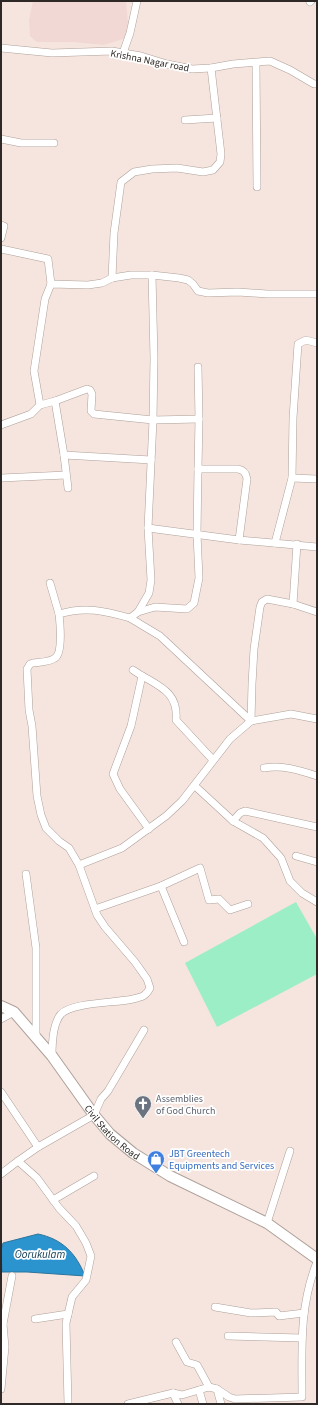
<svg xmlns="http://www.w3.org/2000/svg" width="318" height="1405" viewBox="0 0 318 1405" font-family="'Source Sans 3',sans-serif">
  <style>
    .education { fill: #f2d8d4 }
    .green { fill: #9beec6 }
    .water { fill: #2b94ce; stroke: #2c749c }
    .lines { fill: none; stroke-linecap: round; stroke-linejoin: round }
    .minor-casing { stroke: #aea099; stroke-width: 8 }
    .secondary-casing { stroke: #aea099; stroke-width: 12 }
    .minor { stroke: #fff; stroke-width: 7 }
    .secondary { stroke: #fff; stroke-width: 10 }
    .labels { text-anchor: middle; stroke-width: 3.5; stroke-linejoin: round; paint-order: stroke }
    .street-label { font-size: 10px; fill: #2e2926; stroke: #fff }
    .worship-label { font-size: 10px; fill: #5b616d; stroke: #fff; text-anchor: start }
    .shop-label { font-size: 10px; fill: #366cbe; stroke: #fff; text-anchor: start }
    .water-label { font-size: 11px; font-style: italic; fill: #0d3850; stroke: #fff }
  </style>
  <rect width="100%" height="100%" fill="#f5e5de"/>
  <polygon class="education" points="33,1 126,1 128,24 126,38 104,45 74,42 37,42 30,36 29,20"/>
  <polygon class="green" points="296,902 317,939 317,974 217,1027 185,963"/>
  <path class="water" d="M38,1234C62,1239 76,1253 85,1276L27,1272H2L1,1250L3,1243Z"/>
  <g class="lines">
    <g class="minor-casing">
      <g id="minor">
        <polyline points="310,2 311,1"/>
        <polyline points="1,48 52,53 112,51 141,56 167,64 192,69 211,68 233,64 270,61 290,70 314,84 317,84"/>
        <polyline points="123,53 130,33 137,1"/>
        <polyline points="256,63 257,187"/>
        <polyline points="185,120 217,118"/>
        <polyline points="1,139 21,143 54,143"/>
        <polyline points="1,225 4,226 1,238"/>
        <polyline points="1,249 48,259 51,284"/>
        <polyline points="152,275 154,358 153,420 199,419"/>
        <polyline points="112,278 114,233 121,182 134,172 152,169 177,168 203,172 213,170 220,162 221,154 211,68"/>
        <polyline points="198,367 199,419 198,469"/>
        <polyline points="55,401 64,455 68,488"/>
        <polyline points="40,405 34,371 45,299 51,284 88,285 102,283 112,278 131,275 152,275 179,278 188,280 193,284 198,291 208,293 238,292 267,294 317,294"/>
        <polyline points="1,425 31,414 40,405 55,401 87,389 90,390 92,394 91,411 94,414 153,420 148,528 239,540 317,547"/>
        <polyline points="64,455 151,460"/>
        <polyline points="1,478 66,475"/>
        <polyline points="292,478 317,479"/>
        <polyline points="275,543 292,478 293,418 298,344 306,340 317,343"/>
        <polyline points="50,583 59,614"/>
        <polyline points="293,604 317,612"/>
        <polyline points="138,612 149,593 151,580 148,528"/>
        <polyline points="130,618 160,636 251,721"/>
        <path d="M133,670C154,685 179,689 176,720L213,760"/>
        <polyline points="142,676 131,726 113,774 120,789 149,829"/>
        <polyline points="251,721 252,684 254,649 260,607 262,602 267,599 293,604 297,544"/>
        <path d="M264,768C283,765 299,770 317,776"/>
        <polyline points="195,786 233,821 263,838 281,858 290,881 302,893 317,902"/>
        <polyline points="233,821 240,813 245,811 317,827"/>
        <polyline points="296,856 317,862"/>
        <polyline points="79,865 122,848 166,816 182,801 230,739 251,721 291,714 317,719"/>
        <polyline points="26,874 36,948 36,1038"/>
        <polyline points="161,886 184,942"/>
        <polyline points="95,909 161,886 200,868 209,900 219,899 230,910 248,904"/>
        <polyline points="1,1019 14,1012"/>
        <path d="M52,1056C52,1045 53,1023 61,1014C73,1002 116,1003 133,999C142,997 146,996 150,988L147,979L135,962L105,927L97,915L79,865L69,848L59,841L46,828L41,815L37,796L32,726L29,710L27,669L30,664L33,663C40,662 50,662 55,658C63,653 60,623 59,614C85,606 105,611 130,618L138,612L155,607L187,609L194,603L199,578L197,534L198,469H238C244,470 246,473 247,479L239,540"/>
        <polyline points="1,1092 38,1147"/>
        <polyline points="1,1174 18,1161"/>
        <polyline points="53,1200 94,1176"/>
        <polyline points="267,1223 290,1151"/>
        <polyline points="215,1307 251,1313 276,1312 279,1316 304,1313"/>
        <polyline points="35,1319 68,1314"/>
        <polyline points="1,1322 3,1324 5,1347 1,1389"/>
        <polyline points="3,1324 12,1276"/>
        <polyline points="228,1336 302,1338"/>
        <polyline points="176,1342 187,1362 197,1365 209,1387"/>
        <polyline points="217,1389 221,1404"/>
        <polyline points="199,1390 203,1404"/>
        <polyline points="173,1393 178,1404"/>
        <polyline points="68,1404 66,1323 72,1297 86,1280 91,1256 86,1243 76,1226 59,1208 37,1178 18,1161 38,1147 94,1115 101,1099 108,1091 144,1030"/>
        <path d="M128,1404L173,1393L182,1395L209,1387L217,1389L229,1397L235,1399L302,1397C302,1349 299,1307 317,1262"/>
      </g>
    </g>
    <g class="secondary-casing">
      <g id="secondary">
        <path id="s1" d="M1,1006L14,1012L52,1056L94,1115L110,1134L133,1153L170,1176L267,1223L317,1259"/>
      </g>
    </g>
    <use href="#minor" class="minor"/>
    <use href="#secondary" class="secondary"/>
  </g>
  <defs>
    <g id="church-pin" transform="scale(0.9)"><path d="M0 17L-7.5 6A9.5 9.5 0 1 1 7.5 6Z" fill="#6b7280" stroke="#fff"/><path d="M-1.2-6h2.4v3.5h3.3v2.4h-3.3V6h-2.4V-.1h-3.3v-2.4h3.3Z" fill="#fff"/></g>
    <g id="shop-pin" transform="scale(0.9)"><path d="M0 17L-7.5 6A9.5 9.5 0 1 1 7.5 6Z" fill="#3f7fe0" stroke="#fff"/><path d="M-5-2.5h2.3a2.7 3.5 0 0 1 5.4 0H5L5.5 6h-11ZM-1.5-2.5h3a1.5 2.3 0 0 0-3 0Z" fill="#fff"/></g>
  </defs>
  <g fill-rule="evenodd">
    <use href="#church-pin" x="143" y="1104"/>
    <use href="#shop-pin" x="156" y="1159"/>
  </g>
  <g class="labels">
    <g class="street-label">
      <text transform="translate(150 60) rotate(11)" y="4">Krishna Nagar road</text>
      <text dy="4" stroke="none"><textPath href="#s1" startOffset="170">Civil Station Road</textPath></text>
    </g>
    <g class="worship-label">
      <text x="156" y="1102">Assemblies<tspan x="156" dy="12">of God Church</tspan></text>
    </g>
    <g class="shop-label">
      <text x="169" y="1157">JBT Greentech<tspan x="169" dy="12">Equipments and Services</tspan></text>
    </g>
    <g class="water-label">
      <text x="40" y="1258">Oorukulam</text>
    </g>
  </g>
  <rect width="318" height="1405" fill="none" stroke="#2e2926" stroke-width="4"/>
</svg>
